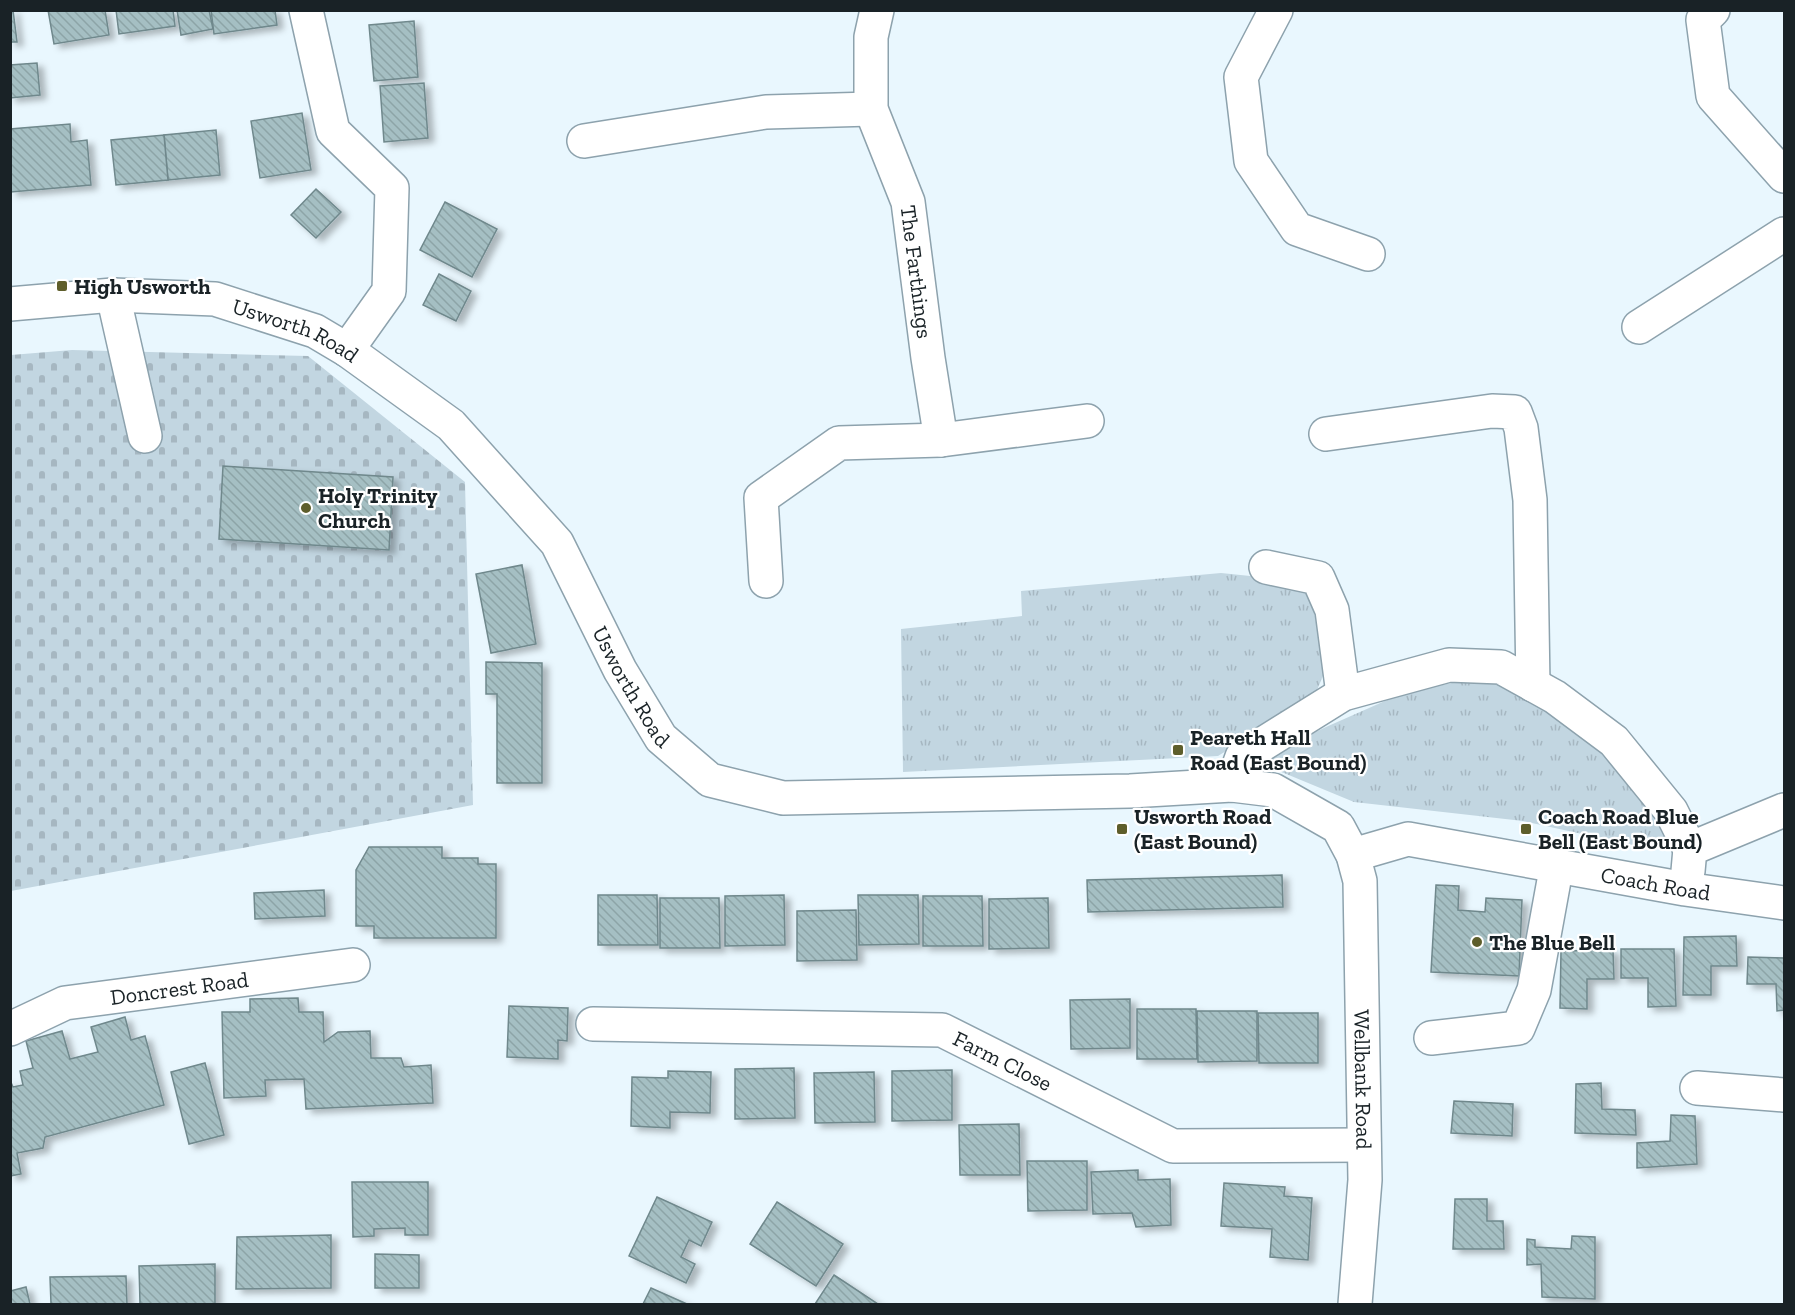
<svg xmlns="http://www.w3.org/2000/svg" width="1795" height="1315" viewBox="0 0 1795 1315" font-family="'Zilla Slab',serif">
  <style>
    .grass { fill: url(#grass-tufts) }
    .cemetery { fill: url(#cemetery-stones) }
    .building { fill: url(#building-back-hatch); stroke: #6f888c; stroke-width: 1.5; filter: url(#shadow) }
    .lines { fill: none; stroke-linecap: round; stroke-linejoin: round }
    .minor-casing { stroke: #8da2ad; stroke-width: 36 }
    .minor { stroke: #fff; stroke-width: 33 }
    .poi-dot { fill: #5e5e2b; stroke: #fff; stroke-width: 2 }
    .labels { text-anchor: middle; stroke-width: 4.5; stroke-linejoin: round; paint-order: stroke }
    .street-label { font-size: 22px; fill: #192226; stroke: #fff }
    .poi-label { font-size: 22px; font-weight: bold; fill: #192226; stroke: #fff; text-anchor: start }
  </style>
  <defs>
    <pattern id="grass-tufts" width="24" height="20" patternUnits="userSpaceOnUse" patternTransform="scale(1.5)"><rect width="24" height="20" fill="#c2d6e1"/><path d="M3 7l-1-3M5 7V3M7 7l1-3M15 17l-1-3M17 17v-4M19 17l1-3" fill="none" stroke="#a6b7c1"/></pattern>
    <pattern id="cemetery-stones" width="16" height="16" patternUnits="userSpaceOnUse" patternTransform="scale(1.5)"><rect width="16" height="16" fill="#c2d6e1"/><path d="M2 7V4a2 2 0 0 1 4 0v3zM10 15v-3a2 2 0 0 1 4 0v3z" fill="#a6b7c1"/></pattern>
    <pattern id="building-back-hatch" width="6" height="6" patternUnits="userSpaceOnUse" patternTransform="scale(1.5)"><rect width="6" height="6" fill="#a5bfc3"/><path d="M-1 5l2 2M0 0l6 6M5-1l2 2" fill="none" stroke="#8da4a7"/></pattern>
    <filter id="shadow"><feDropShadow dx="6" dy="4" stdDeviation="3" flood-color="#0004"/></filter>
  </defs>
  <rect width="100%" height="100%" fill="#e9f7fe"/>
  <g class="grass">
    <polygon points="1221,573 1289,580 1310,596 1327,666 1315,695 1218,756 903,772 901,629 1022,616 1021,591"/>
    <polygon points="1452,683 1496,683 1532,701 1579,731 1644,791 1669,839 1655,850 1523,821 1354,802 1267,766 1278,750 1326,727 1403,693"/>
  </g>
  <polygon class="cemetery" points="72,350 308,356 465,482 473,805 11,891 11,355"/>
  <g class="building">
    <polygon points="10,10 13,10 17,42 10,42"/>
    <polygon points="48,10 105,10 109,35 54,44"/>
    <polygon points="116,10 173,10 175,26 119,34"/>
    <polygon points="177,10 209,10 213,29 181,35"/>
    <polygon points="211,10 275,10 277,25 214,34"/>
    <polygon points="414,21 418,77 374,81 369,25"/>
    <polygon points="37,63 40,95 10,98 10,65"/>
    <polygon points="424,83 428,138 384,142 380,86"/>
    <polygon points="302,113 311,170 260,178 251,121"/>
    <polygon points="70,124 71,142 87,140 91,185 11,192 10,129"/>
    <polygon points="216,130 220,175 168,180 164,135"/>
    <polygon points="164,135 168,180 116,185 111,140"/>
    <polygon points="316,189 341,212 316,238 291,215"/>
    <polygon points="445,202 497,229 472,277 420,250"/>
    <polygon points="439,274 471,291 456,321 423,305"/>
    <polygon points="223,466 393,477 389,550 219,539"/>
    <polygon points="522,565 536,644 491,653 476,574"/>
    <polygon points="486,662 542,663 542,783 497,783 497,694 486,694"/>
    <polygon points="369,847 442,847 442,858 478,858 478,864 496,864 496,938 374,938 374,926 356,926 356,870"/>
    <polygon points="1282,875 1283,907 1088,912 1087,880"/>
    <polygon points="1436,885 1459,886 1458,910 1485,912 1486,898 1522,900 1519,976 1431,972"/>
    <polygon points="324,890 325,916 255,919 254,893"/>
    <polygon points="598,895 657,895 658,945 598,945"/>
    <polygon points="784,895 785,945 725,946 725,896"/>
    <polygon points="858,895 918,895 919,944 859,945"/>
    <polygon points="923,896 982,896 983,946 923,946"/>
    <polygon points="660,898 719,898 720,948 660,948"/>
    <polygon points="1048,898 1049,948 989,949 989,899"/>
    <polygon points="856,910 857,960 797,961 797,911"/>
    <polygon points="1736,936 1737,966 1711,966 1711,995 1683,995 1684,937"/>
    <polygon points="1621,949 1674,949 1676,1006 1648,1007 1648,978 1621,978"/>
    <polygon points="1613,950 1614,979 1587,979 1587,1009 1560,1008 1561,951"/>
    <polygon points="1748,957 1784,958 1784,1010 1777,1011 1776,984 1747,984"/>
    <polygon points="298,998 299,1012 323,1012 324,1042 338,1032 370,1031 371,1058 401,1058 404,1067 431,1065 433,1103 306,1109 304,1079 265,1080 266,1096 224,1098 222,1012 250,1012 250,999"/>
    <polygon points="1130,999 1130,1048 1071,1049 1070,1000"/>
    <polygon points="509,1006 568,1008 567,1041 558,1040 558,1059 507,1057"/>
    <polygon points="1137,1009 1196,1009 1197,1059 1137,1059"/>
    <polygon points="1197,1011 1257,1011 1257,1061 1198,1062"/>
    <polygon points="1258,1013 1318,1013 1318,1063 1259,1063"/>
    <polygon points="125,1017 131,1040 145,1036 164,1105 45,1137 43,1148 17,1153 21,1174 10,1176 10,1080 13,1087 23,1085 20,1071 33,1068 26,1041 62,1031 70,1059 98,1052 91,1027"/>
    <polygon points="205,1063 224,1135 189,1144 171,1072"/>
    <polygon points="794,1068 795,1118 735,1119 735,1069"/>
    <polygon points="952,1070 952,1120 892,1121 892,1071"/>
    <polygon points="668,1071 711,1072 710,1113 670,1112 670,1128 631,1126 632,1077 668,1078"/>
    <polygon points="874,1072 875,1122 815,1123 814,1073"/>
    <polygon points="1601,1083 1602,1109 1635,1110 1636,1135 1575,1133 1576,1084"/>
    <polygon points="1454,1101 1513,1104 1512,1136 1451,1133"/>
    <polygon points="1671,1115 1695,1116 1697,1164 1637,1168 1637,1143 1670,1141"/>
    <polygon points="1019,1124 1020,1175 960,1175 959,1125"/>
    <polygon points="1027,1161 1087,1161 1087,1210 1028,1211"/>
    <polygon points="1138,1170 1138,1180 1170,1179 1171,1225 1136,1227 1132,1213 1093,1214 1091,1172"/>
    <polygon points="352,1182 428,1182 428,1235 405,1235 405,1228 374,1229 374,1236 353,1237"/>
    <polygon points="1224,1183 1285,1187 1284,1196 1312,1198 1308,1260 1270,1257 1272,1229 1221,1226"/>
    <polygon points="657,1197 712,1222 701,1246 689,1240 681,1257 695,1264 686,1283 629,1256"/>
    <polygon points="1455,1199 1487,1199 1487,1221 1503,1221 1504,1249 1453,1249"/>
    <polygon points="777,1202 843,1244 816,1286 750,1244"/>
    <polygon points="331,1235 331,1288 236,1289 237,1237"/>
    <polygon points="1572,1236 1595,1237 1595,1299 1542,1297 1541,1264 1527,1265 1527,1239 1535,1240 1535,1247 1571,1249"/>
    <polygon points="375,1254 419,1255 419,1288 375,1288"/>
    <polygon points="215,1264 215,1304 140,1304 139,1266"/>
    <polygon points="834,1275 878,1304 815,1304"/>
    <polygon points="126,1276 127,1304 51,1304 50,1277"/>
    <polygon points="26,1287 30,1304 10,1304 10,1291"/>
    <polygon points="651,1288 687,1304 643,1304"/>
  </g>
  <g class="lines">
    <g class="minor-casing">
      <g id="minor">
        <polyline points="306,10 333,131 392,188 389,291 347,350"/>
        <path id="s1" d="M877,10L871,37V109L908,202L928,358L941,440"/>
        <polyline points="1276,10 1241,77 1251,161 1297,229 1368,254"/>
        <polyline points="1713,10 1703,20 1713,96 1784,176"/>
        <polyline points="584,141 766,112 871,109"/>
        <polyline points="113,295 145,436"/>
        <path id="s2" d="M10,304L113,295L215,299L315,331L347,350L451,425L557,543L620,670L661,738L710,780L783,798L1130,791L1232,785L1273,790L1338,827L1353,855L1360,881L1365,1180L1355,1304"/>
        <polyline points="1639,327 1784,234"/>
        <polyline points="1326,434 1492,411 1515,412 1521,428 1530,500 1533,685"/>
        <polyline points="1266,567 1318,578 1332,610 1343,694"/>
        <polyline points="766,581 761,498 839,443 941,440 1087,421"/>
        <polyline points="1232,785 1242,757 1343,694 1449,665 1501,667 1555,697 1614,741 1671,811 1690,849"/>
        <path id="s3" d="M1353,855L1408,839L1685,889L1784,903"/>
        <polyline points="1688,871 1690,849 1784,810"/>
        <path id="s4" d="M593,1024L942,1030L1173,1146L1364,1145"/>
        <path id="s5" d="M10,1029L65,1003L353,965"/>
        <polyline points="1431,1038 1518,1028 1534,990 1557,864"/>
        <polyline points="1697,1088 1784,1095"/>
      </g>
    </g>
    <use href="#minor" class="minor"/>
  </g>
  <g class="poi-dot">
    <rect x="56" y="280" width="12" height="12" rx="3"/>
    <circle cx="306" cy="508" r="6"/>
    <rect x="1172" y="744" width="12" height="12" rx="3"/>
    <rect x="1116" y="823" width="12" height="12" rx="3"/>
    <rect x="1520" y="823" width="12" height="12" rx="3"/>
    <circle cx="1477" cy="942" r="6"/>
  </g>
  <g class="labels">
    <g class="street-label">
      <text dy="8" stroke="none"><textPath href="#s1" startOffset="270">The Farthings</textPath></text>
      <text dy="8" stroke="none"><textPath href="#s2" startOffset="292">Usworth Road</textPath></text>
      <text dy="8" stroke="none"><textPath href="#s2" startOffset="796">Usworth Road</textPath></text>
      <text dy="8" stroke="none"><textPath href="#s3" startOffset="309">Coach Road</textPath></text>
      <text dy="8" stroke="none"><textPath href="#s5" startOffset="176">Doncrest Road</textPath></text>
      <text dy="8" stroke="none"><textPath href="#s4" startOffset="417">Farm Close</textPath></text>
      <text dy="8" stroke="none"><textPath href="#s2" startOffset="1818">Wellbank Road</textPath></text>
    </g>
    <g class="poi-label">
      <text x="74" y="294">High Usworth</text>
      <text x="318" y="503">Holy Trinity<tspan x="318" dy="25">Church</tspan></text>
      <text x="1190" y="745">Peareth Hall<tspan x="1190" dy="25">Road (East Bound)</tspan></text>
      <text x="1134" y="824">Usworth Road<tspan x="1134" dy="25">(East Bound)</tspan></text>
      <text x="1538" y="824">Coach Road Blue<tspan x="1538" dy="25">Bell (East Bound)</tspan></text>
      <text x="1489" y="950">The Blue Bell</text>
    </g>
  </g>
  <rect width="1795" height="1315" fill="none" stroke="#192226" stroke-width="24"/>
</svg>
